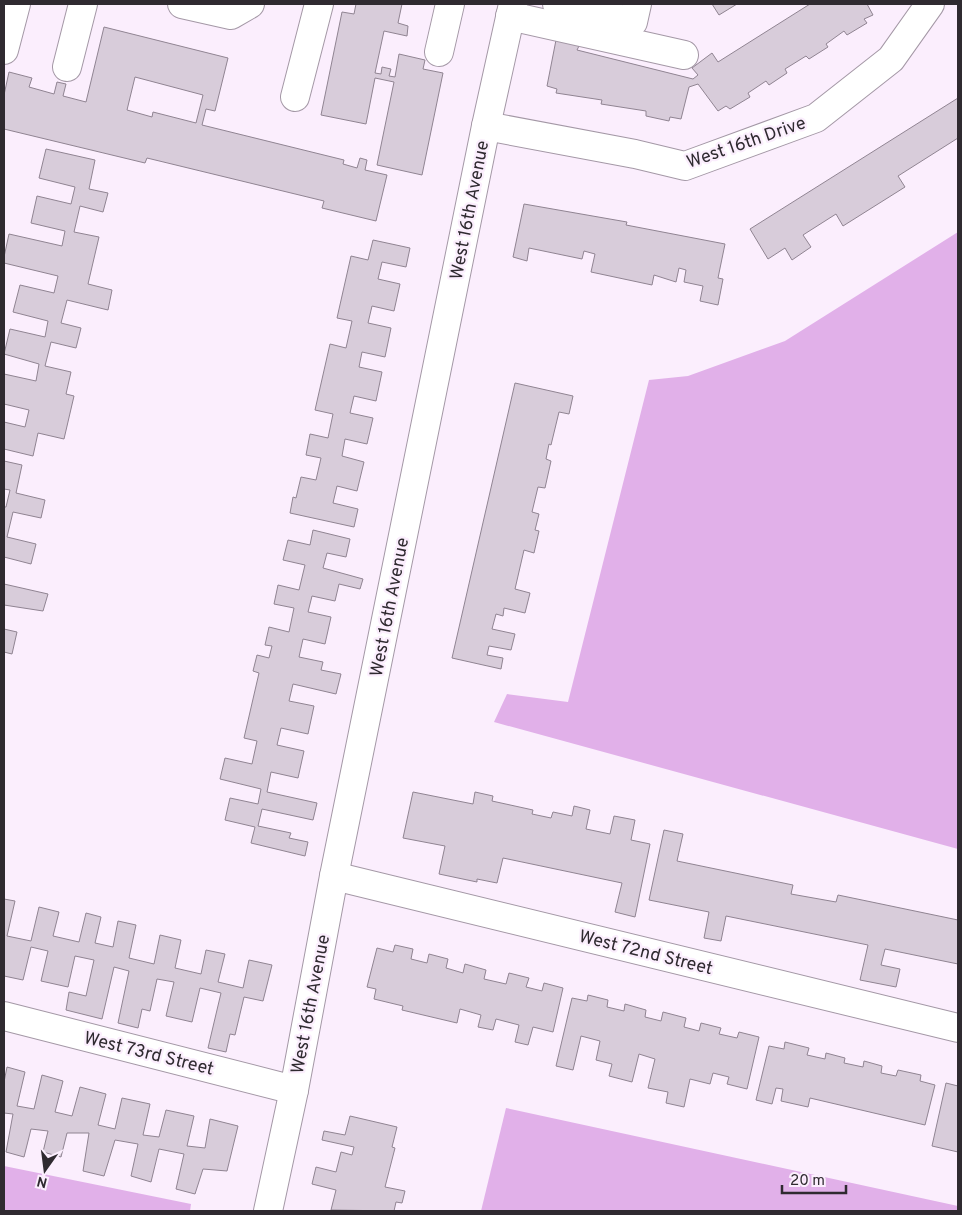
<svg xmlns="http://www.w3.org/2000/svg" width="962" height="1215" viewBox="0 0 962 1215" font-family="Overpass,sans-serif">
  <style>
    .water { fill: #e1b0e9 }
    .building { fill: #d8ccda; stroke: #908492; fill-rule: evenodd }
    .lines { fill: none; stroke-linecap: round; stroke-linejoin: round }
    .minor-casing { stroke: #a498a6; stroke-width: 30 }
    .minor { stroke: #fff; stroke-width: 28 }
    .labels { text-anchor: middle; stroke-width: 4.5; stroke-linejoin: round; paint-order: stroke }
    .street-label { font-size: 18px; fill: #2f2a30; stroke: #fbeefd }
  </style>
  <rect width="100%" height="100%" fill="#fbeefd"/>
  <g class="water">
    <polygon points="958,232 958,849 494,722 507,694 568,702 649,380 688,376 785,341"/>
    <polygon points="506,1108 958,1206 958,1211 481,1211"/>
    <polygon points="4,1166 191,1204 190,1211 4,1211"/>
  </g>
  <g class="building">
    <polygon points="356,4 402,4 398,23 408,26 407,36 384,31 375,73 381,74 382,67 391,69 389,76 395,77 399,54 425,60 423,69 443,73 422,175 377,165 394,82 375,78 366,124 321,115 342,12 354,14"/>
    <polygon points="712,4 737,4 719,15"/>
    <polygon points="810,4 867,4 873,15 864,19 867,23 847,35 844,31 826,44 828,47 809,59 806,56 785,69 787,73 769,85 766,81 748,93 750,97 730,109 726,106 718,111 698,84 689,87 681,119 670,117 669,121 646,116 646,111 601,104 602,100 556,93 557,89 547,86 556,40 579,46 577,50 693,79 698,75 692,68 712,53 718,62"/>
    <path d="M104,27L228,58L215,111L206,109L202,125L344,160L343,164L357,168L360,158L367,160L365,170L387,175L376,221L322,208L324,201L147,158L145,163L4,129V95L9,72L32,78L29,87L54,94L57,82L66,84L63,96L86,102ZM135,77L203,95L196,123L153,112L152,117L127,110Z"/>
    <polygon points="958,98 958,138 898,176 905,187 843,226 836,214 803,235 811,247 792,260 785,248 768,259 750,229"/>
    <polygon points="46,149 95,160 89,189 108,193 103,212 80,206 74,232 99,237 88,284 112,290 108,310 67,300 61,323 81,328 76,348 51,342 45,366 71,372 66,394 74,396 64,439 38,433 33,456 4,449 4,422 25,427 29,410 4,404 4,374 36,381 39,364 4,354 10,329 45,337 48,321 13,312 20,285 54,293 58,276 4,263 4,257 9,234 62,246 65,231 31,223 37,196 71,204 75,187 39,178"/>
    <polygon points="524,204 604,218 627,222 626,225 725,244 718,278 723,279 718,305 700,301 703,286 684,282 686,270 679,268 676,282 654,275 652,285 591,272 595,254 584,251 582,259 529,248 527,261 513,257"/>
    <polygon points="373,240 410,248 406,267 382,262 378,279 400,284 394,311 372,306 368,323 391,328 385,357 362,352 359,367 382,372 376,401 354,396 350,413 373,418 367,444 345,439 342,456 364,462 357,491 337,486 333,503 358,509 354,527 290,513 293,497 296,498 301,477 316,480 321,458 306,455 310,434 328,438 333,414 315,410 330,344 346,348 352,321 337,318 351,256 368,260"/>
    <polygon points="515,383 573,396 569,414 559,412 551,445 549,444 546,459 551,461 545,488 538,487 532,512 539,514 535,530 539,531 534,553 524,550 515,589 530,593 525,613 504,608 503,616 496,614 492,629 515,634 511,650 489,646 487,655 503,658 501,669 452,658"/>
    <polygon points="4,461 22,465 16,493 45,500 41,518 13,512 7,537 36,544 31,564 4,557 4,507 6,507 10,490 4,489"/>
    <polygon points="313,530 350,539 346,557 327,553 323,568 363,579 360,589 339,584 335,601 312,596 308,612 331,617 325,644 303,639 299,657 323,662 321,670 341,674 336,694 293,684 289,701 314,706 308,734 281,728 277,745 304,751 298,778 271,772 267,792 317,803 313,820 262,809 258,826 291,833 289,838 308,842 305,856 251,843 255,827 225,820 230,798 258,804 261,789 220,779 225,758 252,764 257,741 244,738 259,673 253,671 257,655 269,658 272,646 265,645 269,627 289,632 294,608 274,604 278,585 299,590 305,565 283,560 288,540 310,545"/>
    <polygon points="4,584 48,594 43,611 4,605"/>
    <polygon points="4,629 17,632 12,654 4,652"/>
    <polygon points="413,792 473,804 475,792 493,796 492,801 533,810 532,814 551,818 553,812 572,816 574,806 590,810 586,829 610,834 614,816 635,820 631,840 650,844 635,917 615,912 622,883 503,858 497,883 477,879 477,882 439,874 445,846 403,838"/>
    <polygon points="664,830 683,834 677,861 793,885 791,894 836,902 838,895 958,920 958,964 885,949 881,965 900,969 896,987 860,980 868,945 726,916 721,941 704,938 709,912 649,900"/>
    <polygon points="4,899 15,901 7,936 31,941 39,907 59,912 53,936 79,942 86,913 101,917 95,943 113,947 118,921 136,925 129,958 154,964 160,935 181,940 175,968 201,974 206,950 225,954 218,982 243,988 249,960 272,965 263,1001 244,997 235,1035 230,1034 226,1052 208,1048 221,993 200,988 192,1022 166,1016 174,982 157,979 150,1011 142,1009 138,1028 118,1023 129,971 114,967 102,1019 66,1010 69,992 86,996 94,960 75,956 68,987 41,981 48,951 31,947 23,980 4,976"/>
    <polygon points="395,945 413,949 411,959 427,963 429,954 448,959 446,968 463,973 465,964 486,970 484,979 506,984 509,973 529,978 526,987 542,991 544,983 563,988 553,1032 533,1027 528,1045 515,1042 519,1025 496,1019 493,1030 478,1027 481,1015 460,1009 457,1023 402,1010 403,1006 374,999 376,989 367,987 377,948 393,952"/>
    <polygon points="588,995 608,1000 607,1007 624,1011 625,1004 646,1010 645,1017 661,1021 663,1012 686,1018 684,1027 699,1031 701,1023 721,1028 719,1034 737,1038 739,1032 759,1037 747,1089 727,1084 729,1077 713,1073 710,1084 690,1079 684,1107 666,1103 668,1092 648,1088 655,1059 639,1054 632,1082 609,1076 612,1064 596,1060 600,1041 581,1036 573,1070 556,1066 572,998 587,1001"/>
    <polygon points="785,1042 809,1048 807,1055 825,1059 826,1053 845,1058 844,1063 863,1067 864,1061 882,1066 881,1073 896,1076 898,1070 921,1075 920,1081 935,1085 925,1125 810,1098 808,1107 781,1101 783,1089 776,1088 772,1104 756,1100 769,1046 784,1049"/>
    <polygon points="7,1067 25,1072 17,1106 34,1109 42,1075 63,1081 55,1112 72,1116 80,1087 106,1094 98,1125 115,1129 122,1098 150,1104 143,1135 159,1137 166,1110 194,1116 187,1146 205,1148 210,1119 238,1126 227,1171 203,1169 195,1194 176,1189 184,1154 159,1149 151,1182 131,1176 138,1144 115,1140 104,1176 83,1171 89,1133 67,1133 61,1157 43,1152 48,1131 31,1129 24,1157 6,1152 13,1114 4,1113 4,1082"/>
    <polygon points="946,1083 958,1086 958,1152 932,1146"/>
    <polygon points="350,1116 397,1127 392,1147 395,1148 385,1187 405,1191 402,1203 396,1202 394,1211 331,1210 336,1190 312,1184 316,1167 336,1172 341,1152 352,1155 354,1147 322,1140 324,1131 345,1135"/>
  </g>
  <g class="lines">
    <g class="minor-casing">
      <g id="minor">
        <polyline points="182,4 231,15 250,4"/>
        <polyline points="557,4 633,22 637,4"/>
        <polyline points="510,16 684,55"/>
        <polyline points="4,50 16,4"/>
        <polyline points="439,52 450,4"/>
        <polyline points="67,67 83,4"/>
        <polyline points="295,97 319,4"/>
        <polyline points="486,126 635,154 685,166 816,118 891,59 930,4"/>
        <polyline points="334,876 958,1028"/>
        <polyline points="4,1016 294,1090"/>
        <polyline points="268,1211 294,1090 334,876 486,126 513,4"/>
      </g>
    </g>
    <use href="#minor" class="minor"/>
  </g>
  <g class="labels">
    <g class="street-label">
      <text transform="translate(746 142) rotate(-19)" y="6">West 16th Drive</text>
      <text transform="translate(469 210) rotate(-79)" y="6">West 16th Avenue</text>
      <text transform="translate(389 607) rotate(-79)" y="6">West 16th Avenue</text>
      <text transform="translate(646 952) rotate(14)" y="6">West 72nd Street</text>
      <text transform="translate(310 1004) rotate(-79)" y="6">West 16th Avenue</text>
      <text transform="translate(149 1053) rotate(14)" y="6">West 73rd Street</text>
    </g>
  </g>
  <rect width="962" height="1215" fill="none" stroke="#2f2a30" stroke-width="10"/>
  <g transform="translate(45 1170) rotate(194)" stroke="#fbeefd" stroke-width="4" paint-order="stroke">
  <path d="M0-4L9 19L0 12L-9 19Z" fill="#2f2a30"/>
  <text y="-8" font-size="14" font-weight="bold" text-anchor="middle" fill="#2f2a30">N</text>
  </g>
  <path d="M782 1185v8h64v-8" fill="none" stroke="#2f2a30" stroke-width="2.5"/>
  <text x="790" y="1185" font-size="15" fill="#2f2a30" stroke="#fbeefd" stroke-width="4" paint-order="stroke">20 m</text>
</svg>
